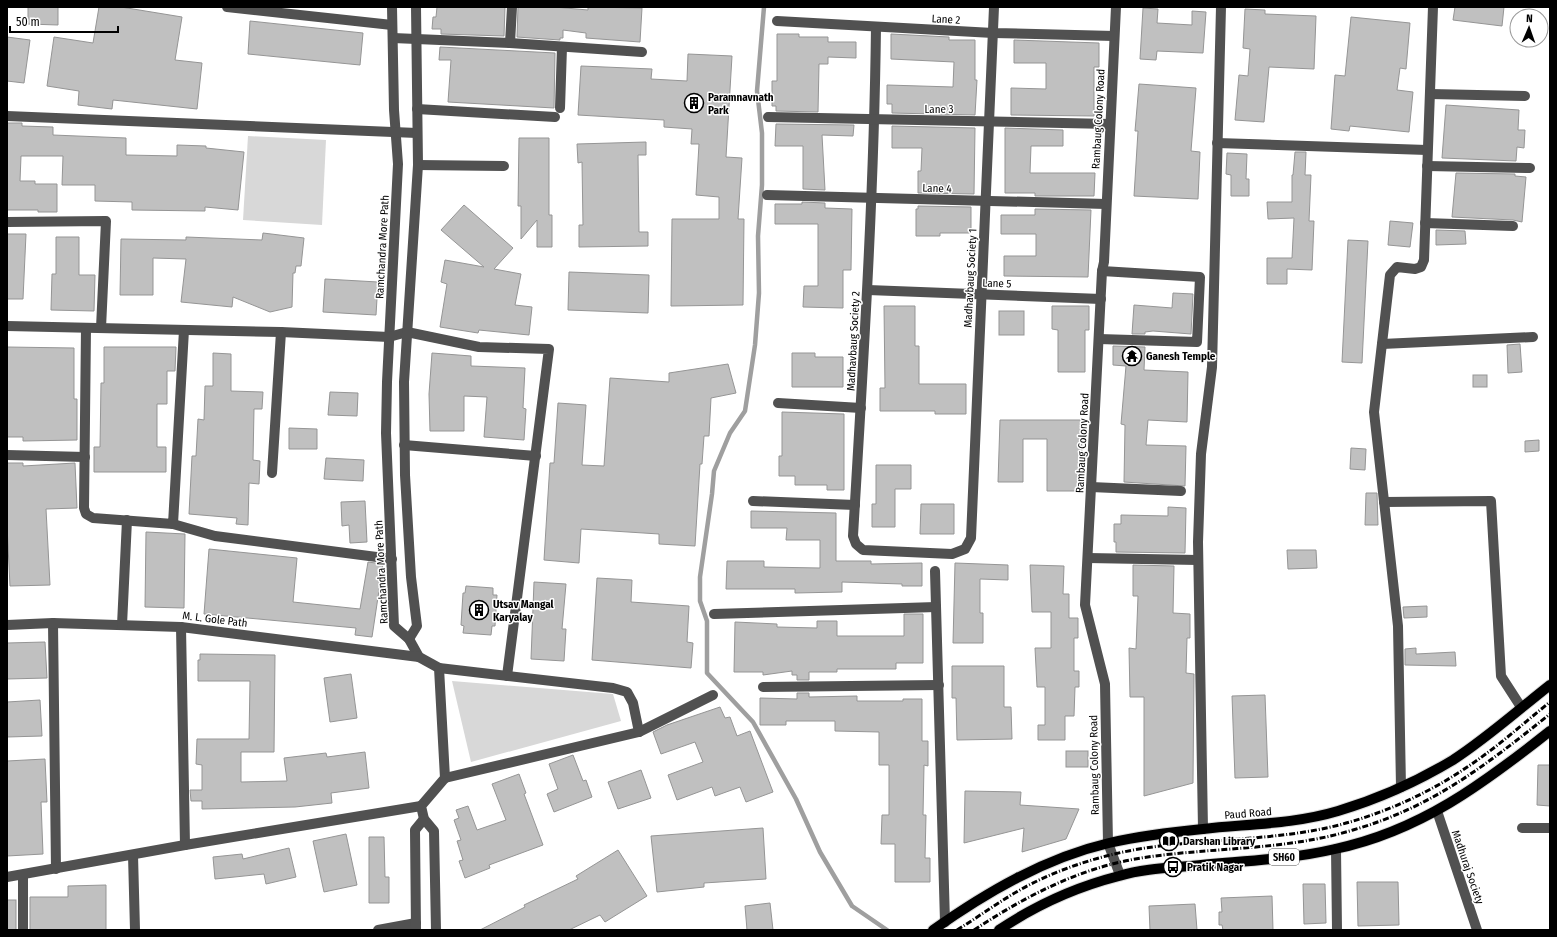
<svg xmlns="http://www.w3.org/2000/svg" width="1557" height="937" viewBox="0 0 1557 937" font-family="'Fira Sans Condensed',sans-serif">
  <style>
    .green { fill: #d8d8d8 }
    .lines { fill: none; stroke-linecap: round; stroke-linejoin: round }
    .stream { stroke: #9f9f9f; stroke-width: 4.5 }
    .building { fill: #c0c0c0; stroke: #959595 }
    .major-casing { stroke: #dbdbdb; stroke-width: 12 }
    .minor { stroke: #515151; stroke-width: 10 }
    .major { stroke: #000; stroke-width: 10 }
    .rail { stroke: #000; stroke-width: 3; stroke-dasharray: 6 2 1 2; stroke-linecap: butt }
    .labels { text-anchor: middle; stroke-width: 3; stroke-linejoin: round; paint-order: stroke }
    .shield { fill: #fff; stroke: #4c4c4c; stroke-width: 1 }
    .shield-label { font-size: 10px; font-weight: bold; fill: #000 }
    .street-label { font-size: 11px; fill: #000; stroke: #fff }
    .poi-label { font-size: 11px; font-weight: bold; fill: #000; stroke: #fff; text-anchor: start }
  </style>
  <rect width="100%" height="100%" fill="#fff"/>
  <g class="green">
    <polygon points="248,136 326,140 322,225 243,220"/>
    <polygon points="452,681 613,694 621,721 471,762"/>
  </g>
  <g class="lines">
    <polyline class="stream" points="764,7 757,91 762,133 762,185 758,236 759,293 755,345 745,411 730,433 714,471 712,494 700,577 700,601 707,621 707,673 753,722 796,799 820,852 852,906 887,930"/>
  </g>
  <g class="building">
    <polygon points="28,7 58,7 58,25 28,24"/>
    <polygon points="99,7 121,7 182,17 175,60 202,63 197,109 113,100 112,109 78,105 79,91 47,86 54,37 93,43"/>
    <polygon points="437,7 505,7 504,36 441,34 441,29 432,29 433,17 436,17"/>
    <polygon points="518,7 554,7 588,10 588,7 642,8 640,42 586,38 586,33 563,30 563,38 560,38 560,40 517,37"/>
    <polygon points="1455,7 1504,7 1502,26 1453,20"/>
    <polygon points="1143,8 1158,9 1157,23 1192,25 1192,11 1206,12 1203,53 1157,51 1156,60 1140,59"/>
    <polygon points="1245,9 1265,10 1265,14 1316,16 1314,69 1269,67 1264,122 1235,120 1239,75 1248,76 1250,49 1243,48"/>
    <polygon points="1351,17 1410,23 1406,69 1400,68 1397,90 1413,92 1409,132 1350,126 1349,131 1331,129 1335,75 1345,76"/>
    <polygon points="250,21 363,33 360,65 248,54"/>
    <polygon points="777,34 799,34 799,37 828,37 828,42 856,42 856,58 828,57 828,64 819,64 818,112 776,111 776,106 772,106 772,81 777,81"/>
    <polygon points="891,34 949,37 949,40 975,40 975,80 977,80 975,115 892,113 892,104 887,104 887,85 953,87 954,62 891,59"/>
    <polygon points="7,37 30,40 24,83 7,81"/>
    <polygon points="1014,40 1099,43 1099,67 1094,67 1094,116 1011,115 1011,88 1046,89 1046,63 1014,63"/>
    <polygon points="440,47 555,53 554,108 448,102 451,60 439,60"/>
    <polygon points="688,54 732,56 726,157 742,158 738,219 744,219 743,305 671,306 672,219 719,219 719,197 696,195 699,144 691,144 692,129 664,127 664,120 578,115 581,66 652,69 651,79 687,81"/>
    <polygon points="1139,84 1196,88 1191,151 1200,152 1198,199 1134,196 1138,131 1135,131"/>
    <polygon points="1446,105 1519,110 1518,130 1525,130 1524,148 1517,147 1516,161 1442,158"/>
    <polygon points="7,123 22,123 22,126 53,127 53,135 126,138 126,155 177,156 177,145 206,146 206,148 244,152 238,210 205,207 205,211 132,210 132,202 95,201 95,185 62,185 63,156 21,156 20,181 35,181 35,184 57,184 57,212 38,212 38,210 7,210"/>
    <polygon points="776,124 854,125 853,136 822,135 825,190 803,189 803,146 775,146"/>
    <polygon points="892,126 975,128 974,194 918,193 918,171 921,171 922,148 892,148"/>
    <polygon points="1005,128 1063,130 1063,146 1031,146 1030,173 1095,173 1094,196 1035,196 1035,193 1005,193"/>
    <polygon points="519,138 549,138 549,215 552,215 552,247 537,247 537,220 521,239 521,206 518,206"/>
    <polygon points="646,142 646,155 638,155 639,232 648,232 648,246 579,247 579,225 583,225 582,162 578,163 577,144"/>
    <polygon points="1295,152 1306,152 1305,175 1311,175 1309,221 1314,221 1312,270 1287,269 1287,284 1267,284 1267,258 1292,258 1294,218 1268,219 1267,202 1292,202 1292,175 1293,175"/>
    <polygon points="1227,153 1247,154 1246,179 1249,179 1249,196 1231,196 1231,175 1226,174"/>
    <polygon points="1456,173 1515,174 1515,176 1526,177 1522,222 1513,220 1452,217"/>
    <polygon points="802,202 825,203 825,208 852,209 851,270 843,270 843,308 803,307 804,286 818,286 818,224 775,224 775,204 802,204"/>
    <polygon points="464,205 513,248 494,269 521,274 515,305 532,307 529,335 479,330 478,333 440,327 447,284 441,282 445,260 484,267 441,230"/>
    <polygon points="918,206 971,207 971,233 940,233 940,236 916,236 916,209 918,209"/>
    <polygon points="1035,209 1091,210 1088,277 1004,276 1004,256 1036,256 1036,234 1001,234 1001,215 1035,215"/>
    <polygon points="1390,221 1413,223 1410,247 1388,245"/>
    <polygon points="1436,230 1465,231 1466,244 1436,245"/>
    <polygon points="263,233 304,238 301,266 296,266 295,273 293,273 292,307 270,312 233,297 232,307 181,302 186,259 153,258 153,295 120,295 121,239 186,240 186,237 262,240"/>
    <polygon points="7,234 26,234 23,299 7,299"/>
    <polygon points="56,237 79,237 79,275 95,275 94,311 51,310 52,274 56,274"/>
    <polygon points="1348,240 1368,241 1362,363 1342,362"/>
    <polygon points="569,272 649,275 648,313 568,310"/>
    <polygon points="325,279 378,282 376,315 323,312"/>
    <polygon points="1173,293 1193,294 1191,334 1153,331 1145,332 1145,334 1132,334 1134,305 1172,308"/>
    <polygon points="884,306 915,306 915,346 919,346 919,384 966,384 966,414 935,414 935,411 880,411 880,388 885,388"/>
    <polygon points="1052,306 1089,306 1089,330 1085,330 1085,372 1058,372 1058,330 1052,329"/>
    <rect x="999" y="311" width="25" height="24"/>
    <polygon points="1520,344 1522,372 1508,373 1507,345"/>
    <polygon points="1113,346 1145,347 1144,370 1188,372 1187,422 1148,420 1146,445 1186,446 1185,486 1124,482 1125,425 1121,424 1126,366 1113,365"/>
    <polygon points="7,347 74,348 74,399 77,399 77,440 23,441 23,437 7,437"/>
    <polygon points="104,347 176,347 175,371 167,371 167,404 157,404 157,447 166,447 166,472 94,472 94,447 100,447 101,383 104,383"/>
    <polygon points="213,353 231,354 231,391 263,392 262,409 254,409 253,460 260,461 259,484 249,483 248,525 236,524 237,518 189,514 192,456 196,456 198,419 204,420 205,386 213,386"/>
    <polygon points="432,353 471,356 471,366 525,368 523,408 526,409 524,440 484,437 487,397 464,396 464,431 430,431 429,394"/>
    <polygon points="792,353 815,353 815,357 843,357 843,387 792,387"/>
    <polygon points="728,364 736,393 711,398 709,436 704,436 702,464 700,464 695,546 659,544 659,534 581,529 579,563 544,560 550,463 554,463 558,403 586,405 582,465 604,466 610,378 669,382 669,373"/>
    <rect x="1473" y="375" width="14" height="12"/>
    <polygon points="330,392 358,393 357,416 328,415"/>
    <polygon points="782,412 844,414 844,490 827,490 827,485 795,485 795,476 779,476 779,456 782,456"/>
    <polygon points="1000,420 1081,420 1083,491 1047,491 1047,439 1023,439 1023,482 998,482"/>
    <polygon points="289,428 317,429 317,449 289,449"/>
    <polygon points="1539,440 1539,451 1525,452 1525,441"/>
    <polygon points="1351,448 1366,449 1365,470 1350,469"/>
    <polygon points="326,458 364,460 363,481 324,479"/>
    <polygon points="7,463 23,463 23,466 75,463 77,508 46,509 50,585 10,586 7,526"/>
    <polygon points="876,465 911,465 911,489 895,489 895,527 872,527 872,504 876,504"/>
    <polygon points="1366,493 1377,493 1378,525 1365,525"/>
    <polygon points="365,501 367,542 350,543 349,525 342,526 341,502"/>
    <polygon points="921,504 954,504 954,534 920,534"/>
    <polygon points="1168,507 1186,508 1185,553 1116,552 1116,542 1114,542 1114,524 1121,524 1121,515 1168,516"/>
    <polygon points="751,511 836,513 836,561 871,561 871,564 922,563 922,586 902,586 902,584 842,582 842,592 795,593 795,589 726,589 727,561 764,561 764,567 820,568 820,540 786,540 787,528 751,528"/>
    <polygon points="146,532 185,534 184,608 145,607"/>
    <polygon points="209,549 297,558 293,602 360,609 368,562 383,564 372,637 355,635 356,628 204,614"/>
    <polygon points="1287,550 1316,550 1317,568 1288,569"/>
    <polygon points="955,563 1008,565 1008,580 980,579 980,613 983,613 983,643 953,643"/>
    <polygon points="1030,565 1064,566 1063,594 1069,594 1069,618 1078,618 1078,638 1074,638 1074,671 1079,671 1079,687 1075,687 1074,716 1065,716 1065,740 1038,740 1038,725 1045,725 1045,687 1037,687 1035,648 1051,648 1051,612 1032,612"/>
    <polygon points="1133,565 1174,566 1173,613 1190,614 1190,638 1187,638 1186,673 1194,674 1193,783 1144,796 1144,697 1130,697 1129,648 1136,649 1138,596 1133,596"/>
    <polygon points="597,578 632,580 631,602 689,606 687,642 693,643 691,668 592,660"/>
    <polygon points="534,582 566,584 562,629 566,629 564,661 531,659"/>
    <polygon points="466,586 493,588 493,595 497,595 495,626 492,626 491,635 463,633 464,626 461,625 463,593 465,593"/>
    <polygon points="1427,606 1427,617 1404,618 1403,607"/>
    <polygon points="904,614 923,614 923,663 896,663 896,669 837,669 837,672 809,672 809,680 797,680 797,675 792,675 792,671 763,675 763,672 734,672 735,622 777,624 777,627 817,628 817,621 837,621 837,636 904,636"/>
    <polygon points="45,642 47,678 7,679 7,643"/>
    <polygon points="1416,648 1416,654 1455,652 1456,666 1405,665 1405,649"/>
    <polygon points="200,654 275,655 274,752 241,752 241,782 287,781 284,758 326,753 327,757 365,752 369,788 331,793 332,803 295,807 202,809 202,801 191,801 190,790 202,790 202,765 196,764 197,739 249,739 250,681 198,681 198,660 200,660"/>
    <polygon points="952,666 1004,666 1004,707 1011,707 1012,739 957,740 956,698 952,698"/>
    <polygon points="351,674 357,718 330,722 324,678"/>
    <polygon points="797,693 809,693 809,697 857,696 857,701 903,701 903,699 922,699 922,741 928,741 928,766 924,765 923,815 926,815 925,858 930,858 930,882 895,882 895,844 881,844 882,815 889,815 889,765 879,765 879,732 835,731 835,721 786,721 786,725 760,725 760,698 797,699"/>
    <polygon points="1265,695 1268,777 1235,778 1232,696"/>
    <polygon points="40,700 42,736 7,737 7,702"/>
    <polygon points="720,707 725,718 730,717 737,736 750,731 773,792 746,802 740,787 715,796 712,787 677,800 668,775 703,762 695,742 661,754 653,732 667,725"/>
    <rect x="1066" y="751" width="22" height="16"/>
    <polygon points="573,755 583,781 586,780 592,797 554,812 547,794 558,789 549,764"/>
    <polygon points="45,759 47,802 41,802 43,854 7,856 7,761"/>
    <polygon points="1538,765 1550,765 1550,806 1537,805"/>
    <polygon points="641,770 651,798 618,809 608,782"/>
    <polygon points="519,774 526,793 524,794 543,845 489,865 490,868 465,878 459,861 463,860 457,841 461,840 454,820 459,818 456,810 468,806 477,830 506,820 492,784"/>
    <polygon points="965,791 1021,792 1020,805 1079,809 1066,839 1022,852 1024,828 964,843"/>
    <polygon points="763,828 766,879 704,883 704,887 657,892 651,836"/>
    <polygon points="346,834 357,885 324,892 313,841"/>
    <polygon points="369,837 384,837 385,877 389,877 389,903 369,903"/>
    <polygon points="289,848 296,877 266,884 264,874 215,879 213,857 242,854 243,859"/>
    <polygon points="618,850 647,896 605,922 600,915 569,930 480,930 525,907 524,905 578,879 576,876"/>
    <polygon points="1357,882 1398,882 1399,925 1358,926"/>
    <polygon points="1303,884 1325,884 1326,923 1304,924"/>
    <polygon points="106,885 106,930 30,930 30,897 68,897 68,886"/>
    <polygon points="1272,896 1273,930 1223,930 1222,925 1219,925 1219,912 1222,912 1221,898"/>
    <rect x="7" y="900" width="9" height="30"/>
    <polygon points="770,903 773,930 747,930 745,906"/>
    <polygon points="1195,904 1197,930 1150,930 1149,906"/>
  </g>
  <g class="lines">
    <g class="major-casing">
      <g id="major">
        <path d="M933,930C987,892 1045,858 1109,843C1140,836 1172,832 1203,829C1248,824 1295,824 1338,811C1378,799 1418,781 1453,760C1487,738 1518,710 1550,685"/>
        <path d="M999,930C1036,905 1076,887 1119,876C1142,869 1167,868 1191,866C1239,861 1288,860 1335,849C1420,831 1483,784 1550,731"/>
      </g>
    </g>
    <g class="minor">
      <polyline points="227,7 392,25"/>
      <polyline points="392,7 394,110 398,164 387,382 386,433 394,626 409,639 419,657 439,668 445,778 421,806 424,819 434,831 436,930"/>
      <polyline points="1116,7 1104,262 1102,271 1085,605 1105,684 1108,843 1120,875"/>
      <polyline points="777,21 993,33 1114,36"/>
      <path d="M876,27C874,196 863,366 853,536L856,544L863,550L952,554L965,549L971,538L994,7"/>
      <polyline points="393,38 510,43 642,52"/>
      <polyline points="510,43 512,7"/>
      <polyline points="1430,94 1525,96"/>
      <polyline points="560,108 562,47"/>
      <polyline points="417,109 555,117"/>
      <polyline points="7,116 417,133"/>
      <polyline points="768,117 1110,124"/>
      <polyline points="1217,143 1427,150"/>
      <polyline points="418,165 504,166"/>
      <polyline points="1427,166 1530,168"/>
      <polyline points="767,195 1106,204"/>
      <polyline points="7,222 106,221 101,328"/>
      <polyline points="1425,223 1513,226"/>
      <polyline points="868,290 1101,299"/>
      <polyline points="7,326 281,332 389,337 407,332 479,347 549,349 507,676"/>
      <polyline points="86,328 84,508 86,514 93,518 173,524 184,330"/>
      <polyline points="1099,339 1197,342 1200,277 1102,271"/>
      <polyline points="1382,344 1533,337"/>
      <polyline points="778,403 861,408"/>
      <polyline points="404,445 536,456"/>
      <polyline points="7,455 85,457"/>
      <polyline points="272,473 281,332"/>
      <polyline points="1091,487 1181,491"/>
      <polyline points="753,501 855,505"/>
      <polyline points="1384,502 1491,501 1501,676 1521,707"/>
      <polyline points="173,524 215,536 392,559"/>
      <polyline points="1088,558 1198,560"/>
      <polyline points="935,571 945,922"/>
      <polyline points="714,614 936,607"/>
      <polyline points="53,623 56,869"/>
      <polyline points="7,625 53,623 181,627 419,657"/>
      <polyline points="122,625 127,520"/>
      <polyline points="181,627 185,845"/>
      <polyline points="409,639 417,626 411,577 405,475 404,382 418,165 416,7"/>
      <polyline points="439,668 613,688 627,692 633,703 639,732"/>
      <polyline points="763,687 939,685"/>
      <polyline points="445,778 639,732 713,695"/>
      <polyline points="1401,787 1398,626 1374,412 1390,275 1397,267 1415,269 1421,267 1424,260 1433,7"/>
      <polyline points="1437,811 1477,930"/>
      <polyline points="1522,828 1550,828"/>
      <polyline points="1203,829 1198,542 1201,454 1212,367 1221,7"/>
      <polyline points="1336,849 1337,930"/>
      <polyline points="133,855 135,930"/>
      <polyline points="23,875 23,930"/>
      <polyline points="7,877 185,845 421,806"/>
      <polyline points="378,930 416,923"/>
      <polyline points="416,930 415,830 424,819"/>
    </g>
    <use href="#major" class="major"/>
    <g class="rail">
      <path d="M957,930C983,914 1008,895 1035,882C1076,862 1124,849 1170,845C1230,838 1292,839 1350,822C1395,809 1438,788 1476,761C1502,743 1525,722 1550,702"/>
      <path d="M974,930C1026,896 1079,868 1141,858C1211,847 1284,851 1353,830C1433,807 1486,765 1550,714"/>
    </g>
  </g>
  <defs>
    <g id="building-ring" transform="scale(1)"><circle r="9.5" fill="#fff" stroke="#000" stroke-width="1.5"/><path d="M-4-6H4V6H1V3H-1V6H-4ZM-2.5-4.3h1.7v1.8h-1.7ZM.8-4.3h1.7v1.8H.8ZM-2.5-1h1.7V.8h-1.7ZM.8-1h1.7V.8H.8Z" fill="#000"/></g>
    <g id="temple-ring" transform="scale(1)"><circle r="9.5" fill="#fff" stroke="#000" stroke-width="1.5"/><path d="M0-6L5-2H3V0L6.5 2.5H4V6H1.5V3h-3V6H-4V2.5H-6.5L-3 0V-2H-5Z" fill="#000"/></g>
    <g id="library-ring" transform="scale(1)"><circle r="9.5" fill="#fff" stroke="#000" stroke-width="1.5"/><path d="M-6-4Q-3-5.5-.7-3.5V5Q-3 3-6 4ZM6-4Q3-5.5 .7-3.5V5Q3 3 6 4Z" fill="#000"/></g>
    <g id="bus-ring" transform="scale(1)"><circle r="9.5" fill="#fff" stroke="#000" stroke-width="1.5"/><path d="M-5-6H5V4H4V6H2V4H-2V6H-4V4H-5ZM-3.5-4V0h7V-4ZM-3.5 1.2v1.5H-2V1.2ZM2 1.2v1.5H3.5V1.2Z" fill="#000"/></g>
  </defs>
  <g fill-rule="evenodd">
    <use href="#building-ring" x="694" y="103"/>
    <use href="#temple-ring" x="1132" y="356"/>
    <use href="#building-ring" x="479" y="610"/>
    <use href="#library-ring" x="1169" y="841"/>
    <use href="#bus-ring" x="1173" y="867"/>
  </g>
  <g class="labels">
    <rect class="shield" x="1269" y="849" width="30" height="16" rx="3"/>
    <g class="shield-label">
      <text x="1284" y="861">SH60</text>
    </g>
    <g class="street-label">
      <text transform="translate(946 19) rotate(3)" y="4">Lane 2</text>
      <text x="939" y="113">Lane 3</text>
      <text transform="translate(1098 119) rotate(-87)" y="4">Rambaug Colony Road</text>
      <text transform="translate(937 188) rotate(2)" y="4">Lane 4</text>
      <text transform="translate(382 247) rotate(-87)" y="4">Ramchandra More Path</text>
      <text transform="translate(970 278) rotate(-87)" y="4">Madhavbaug Society 1</text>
      <text transform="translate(997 283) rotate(2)" y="4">Lane 5</text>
      <text transform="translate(853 341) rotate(-87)" y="4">Madhavbaug Society 2</text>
      <text transform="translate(1082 443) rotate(-87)" y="4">Rambaug Colony Road</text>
      <text transform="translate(381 572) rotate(-93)" y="4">Ramchandra More Path</text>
      <text transform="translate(215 619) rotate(7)" y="4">M. L. Gole Path</text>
      <text transform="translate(1094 765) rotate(-91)" y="4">Rambaug Colony Road</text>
      <text transform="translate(1248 813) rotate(-5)" y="4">Paud Road</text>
      <text transform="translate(1468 867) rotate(71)" y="4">Madhuraj Society</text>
    </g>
    <g class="poi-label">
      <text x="708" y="101">Paramnavnath<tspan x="708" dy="13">Park</tspan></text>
      <text x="1146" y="360">Ganesh Temple</text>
      <text x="493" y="608">Utsav Mangal<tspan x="493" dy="13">Karyalay</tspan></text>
      <text x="1183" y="845">Darshan Library</text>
      <text x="1187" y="871">Pratik Nagar</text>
    </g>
  </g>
  <rect width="1557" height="937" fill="none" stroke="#000000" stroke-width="16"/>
  <g transform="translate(1529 28) rotate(2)"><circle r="19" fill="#ffffff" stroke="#999999"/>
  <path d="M0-3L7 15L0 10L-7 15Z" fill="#000000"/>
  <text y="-6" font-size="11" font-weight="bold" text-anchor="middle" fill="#000000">N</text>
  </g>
  <path d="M10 26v6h108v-6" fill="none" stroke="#000000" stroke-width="2"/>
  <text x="16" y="26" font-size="12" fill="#000000" stroke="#ffffff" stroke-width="3" paint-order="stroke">50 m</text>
</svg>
